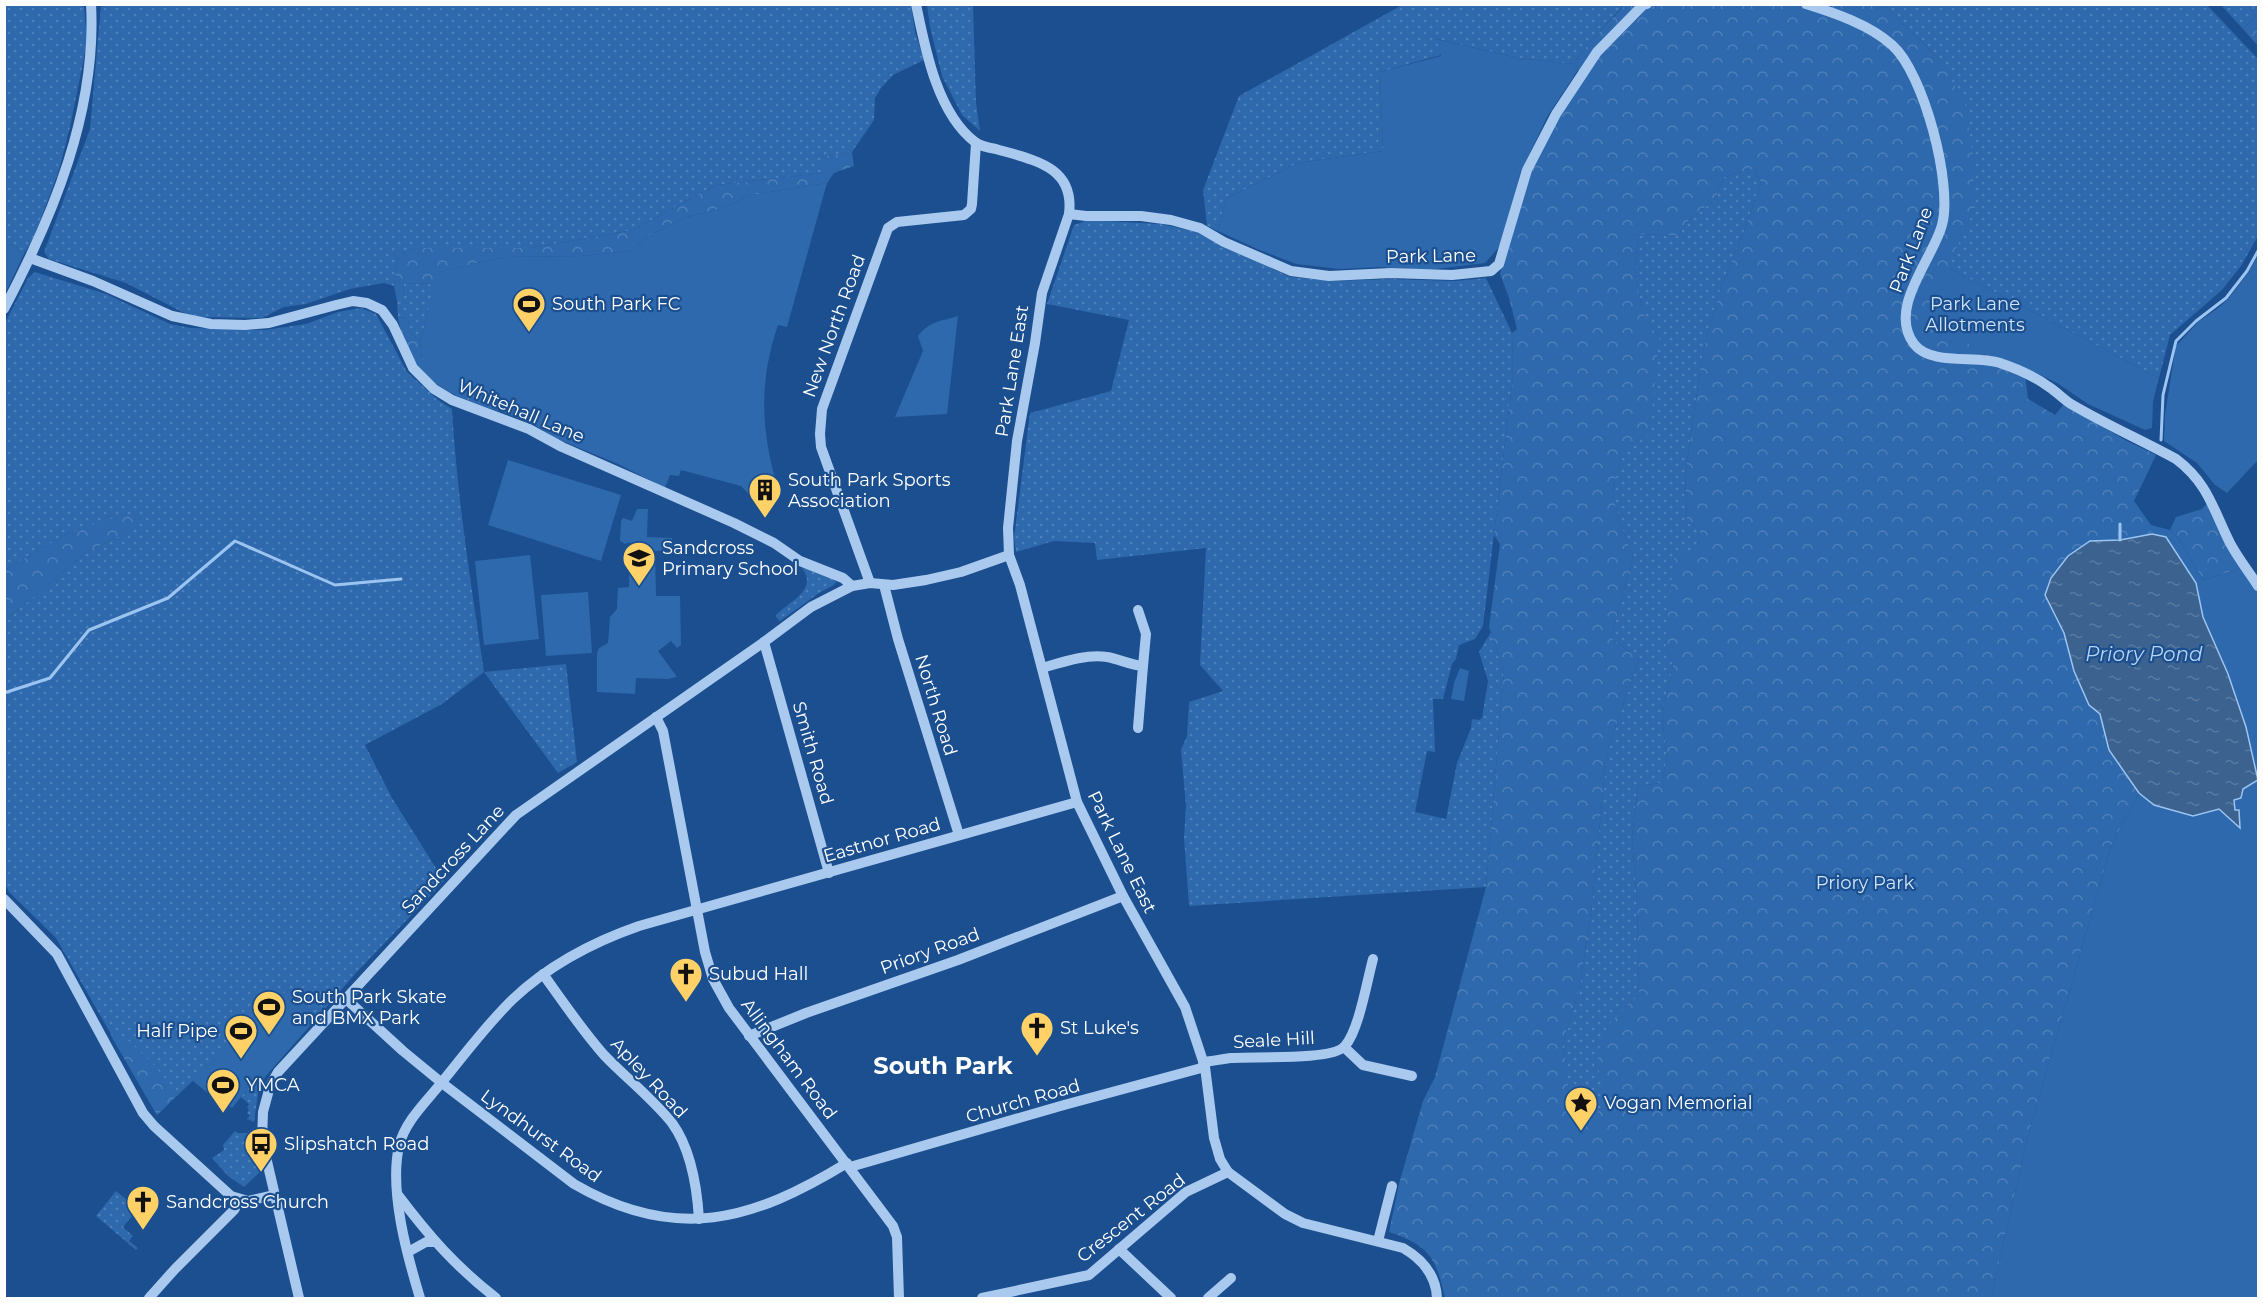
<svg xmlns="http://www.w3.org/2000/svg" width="2263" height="1303" viewBox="0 0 2263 1303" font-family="Montserrat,sans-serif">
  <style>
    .grass { fill: url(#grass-dots) }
    .forest { fill: url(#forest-crowns); fill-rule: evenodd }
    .green { fill: #2e69ad }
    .water { fill: url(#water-ripples); stroke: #9cc4f0; stroke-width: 1.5 }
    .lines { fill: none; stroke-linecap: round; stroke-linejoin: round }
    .stream { stroke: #9cc4f0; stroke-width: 3 }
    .minor { stroke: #a9c9ee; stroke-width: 10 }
    .labels { text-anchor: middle; stroke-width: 4.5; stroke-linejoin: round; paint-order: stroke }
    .street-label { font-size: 18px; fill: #fff; stroke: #1b4f8f }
    .poi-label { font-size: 18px; fill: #fff; stroke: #1b4f8f; text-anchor: start }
    .park-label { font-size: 18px; fill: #cfe3fa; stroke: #1b4f8f }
    .water-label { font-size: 20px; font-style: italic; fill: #b5d3f5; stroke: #1b4f8f }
    .district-label { font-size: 24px; font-weight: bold; fill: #fff; stroke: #1b4f8f }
  </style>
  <defs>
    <pattern id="grass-dots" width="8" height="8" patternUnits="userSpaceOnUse" patternTransform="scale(1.5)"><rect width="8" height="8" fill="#2e69ad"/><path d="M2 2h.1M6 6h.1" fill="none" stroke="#4d80b9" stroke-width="1.8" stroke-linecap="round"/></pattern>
    <pattern id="forest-crowns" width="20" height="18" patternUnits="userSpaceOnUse" patternTransform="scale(1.5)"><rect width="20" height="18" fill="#2e69ad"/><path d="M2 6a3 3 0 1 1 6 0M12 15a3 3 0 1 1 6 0" fill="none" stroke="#4d80b9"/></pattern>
    <pattern id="water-ripples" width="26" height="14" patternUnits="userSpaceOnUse" patternTransform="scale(1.5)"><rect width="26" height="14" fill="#3c6290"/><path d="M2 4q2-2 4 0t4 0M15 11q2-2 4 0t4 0" fill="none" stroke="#597aa1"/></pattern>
  </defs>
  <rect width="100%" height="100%" fill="#1b4f8f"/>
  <g class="grass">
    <polygon points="1625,4 1590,42 1573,64 1518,58 1437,39 1441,55 1380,72 1383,151 1298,163 1226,199 1218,231 1207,226 1203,190 1239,96 1402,5"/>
    <polygon points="4,5 84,5 87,43 70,127 59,170 34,238 25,252 5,242"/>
    <polygon points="101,5 911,5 915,32 924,60 893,75 881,88 875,98 874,120 852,152 821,157 823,173 716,185 633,230 531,248 415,248 398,255 394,286 384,283 350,289 306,304 284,307 262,318 201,317 186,314 126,283 49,259 44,252 90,129"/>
    <polygon points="927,5 973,5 976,103 980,131 962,115 942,76 930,27"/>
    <polygon points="1884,5 2207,5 2258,59 2258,236 2241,266 2222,290 2170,335 2159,378 1947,267 1975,208 1940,60"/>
    <polygon points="2221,5 2248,5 2256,16 2243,29"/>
    <polygon points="1752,169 1761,182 1744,231 1721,287 1703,351 1685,475 1687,522 1700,529 1698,547 1665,642 1673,666 1662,716 1667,759 1661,783 1638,786 1632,837 1637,904 1639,995 1607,1029 1611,1101 1588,1120 1568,1086 1568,1067 1562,1046 1579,991 1591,913 1607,751 1639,659 1611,638 1633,557 1619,520 1612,490 1659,338 1643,313 1635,274 1638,234 1678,236 1691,217 1714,201 1724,177"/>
    <polygon points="1089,220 1160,224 1194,231 1290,277 1334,281 1391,279 1455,281 1486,278 1512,333 1513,376 1483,626 1475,639 1459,645 1456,659 1452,664 1443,699 1433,699 1435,752 1427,751 1415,812 1446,819 1457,763 1471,728 1472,719 1479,720 1482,718 1488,681 1479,652 1491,632 1504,671 1486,887 1189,906 1184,838 1186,806 1181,750 1187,736 1189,702 1223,691 1200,665 1206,548 1097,560 1095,543 1054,541 1016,552 1014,538 1030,413 1111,391 1129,320 1047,304 1074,225"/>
    <path d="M35,272L106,294L170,324L191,328L264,330L306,324L338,312L361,308L376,314L407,372L438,400L452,409C457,497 471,584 484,672L566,664L577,762L558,773L484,672L442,704L365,745L392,798L444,881L355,974L316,1019L288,990L157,1115L56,938L9,892L5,884V621L85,553L121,535L70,532L5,570L4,325L28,278Z"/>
    <polygon points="404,283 436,284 420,342 411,333 407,317 398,318 397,301 403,301"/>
    <path d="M802,568C813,571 829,573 836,582L834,585L819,593L780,621L775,616C788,602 819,590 802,568Z"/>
    <polygon points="260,1073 265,1077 258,1094 254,1122 247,1119 250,1115 247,1113 249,1110 247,1107 249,1104 241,1097"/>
    <polygon points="254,1128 262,1170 244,1187 228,1176 212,1158 224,1150 223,1145 235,1131 238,1133 247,1133"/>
    <polygon points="116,1191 138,1209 123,1227 133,1236 129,1241 138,1248 136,1250 96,1216"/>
  </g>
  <g class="forest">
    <path d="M1625,5H1884L1940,60L1965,103L1972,151L1975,208L1930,305L2024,367L2028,399L2055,415L2064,404L2127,441L2156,455L2134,501L2151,525L2152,534L2120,540L2090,541L2045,595L2064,633L2074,671L2089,705L2100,714L2109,750L2139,793L2111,846L2028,1136L1991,1298H1445C1436,1258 1430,1246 1389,1232L1399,1184L1423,1101L1435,1077L1486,887L1504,671L1489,627L1500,544L1494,535L1513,376L1512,333L1517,329L1509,298L1500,274L1526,181L1559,117L1585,78L1573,64L1590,42ZM1752,169L1761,182L1744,231L1721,287L1703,351L1685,475L1687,522L1700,529L1698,547L1674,557L1665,642L1673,666L1662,716L1667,759L1661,783L1638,786L1632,837L1637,904L1639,995C1629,1005 1614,1017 1606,1029C1594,1050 1596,1083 1611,1101L1588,1120L1568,1086V1067L1562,1046L1579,991L1591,913L1607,751L1639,659L1611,638L1633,557L1619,520L1612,490L1625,450L1650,434L1659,338L1643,313L1635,274L1638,234L1678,236L1691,217L1714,201L1724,177Z"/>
    <polygon points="2248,5 2258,5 2258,46 2243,29 2256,16"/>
    <polygon points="852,152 854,166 834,173 827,183 751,195 720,209 683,218 648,236 631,251 581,256 504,257 440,272 436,284 404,283 403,301 397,301 394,286 398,255 415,248 531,248 633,230 716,185 823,173 820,157"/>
    <path d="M407,317L411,333L420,342L422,358L476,394L503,405L502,412C446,395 411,380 398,318Z"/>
    <polygon points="2208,502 2242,568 2203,580 2179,539 2170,530 2176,517 2202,509"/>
    <polygon points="126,514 143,520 121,535 85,553 5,621 5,570 70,532"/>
    <polygon points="111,1036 129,1041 154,1065 178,1094 157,1115"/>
  </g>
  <g class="green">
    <polygon points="1436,39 1518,58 1573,64 1578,70 1547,117 1520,174 1501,245 1485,263 1427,270 1380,267 1339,269 1296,264 1257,249 1218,231 1226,199 1298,163 1383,151 1380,72 1441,56"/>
    <path d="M827,183L787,327L778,325C758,384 761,433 779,492L752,497L741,486L681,470L679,476L670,475L665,488L618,464L555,438L535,425L502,412L503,405L476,394L447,385L422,358L420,342L439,272L504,257L581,256L631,251L648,236L683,218L720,209L751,195Z"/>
    <polygon points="5,242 25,252 5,294"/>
    <polygon points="2258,255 2258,460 2227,493 2215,485 2197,463 2164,441 2165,414 2176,346 2198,322 2218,308 2228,299 2249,272"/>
    <polygon points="1947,267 2159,378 2153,401 2152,428 2145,430 2088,404 2057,383 2024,367 1953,338 1930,305"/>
    <path d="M958,316L947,414L895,417L923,351L918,336C931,320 940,322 958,316Z"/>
    <polygon points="508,460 621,495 601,561 488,525"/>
    <polygon points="637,509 648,509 647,537 672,538 675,550 655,551 656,596 680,596 681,645 677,648 671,641 658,651 677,677 667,679 636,678 635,694 597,692 597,653 599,648 608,643 610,617 617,609 618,588 629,587 630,542 625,544 620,541 621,521 623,518 632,521"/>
    <polygon points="2151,525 2170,530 2179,539 2203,580 2242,568 2258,590 2258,1298 1991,1298 2028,1136 2111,846 2139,793 2109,750 2100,714 2089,705 2074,671 2064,633 2045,595 2051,578 2068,556 2090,541 2120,540 2151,534"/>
    <polygon points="530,555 539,639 484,645 475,561"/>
    <polygon points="588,592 592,653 546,656 541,595"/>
    <polygon points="1460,668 1469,671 1464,701 1451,699 1454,683"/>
    <polygon points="288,990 316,1019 265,1077 260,1074 232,1108 227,1104 225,1107 193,1081 194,1079"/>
  </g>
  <polygon class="water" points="2152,534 2166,537 2196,583 2203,617 2228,674 2246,727 2258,780 2243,789 2241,798 2234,800 2235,810 2239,810 2240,828 2219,809 2193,816 2154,805 2139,793 2109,750 2100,714 2089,705 2074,671 2064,633 2045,595 2051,578 2068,556 2090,541 2120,540"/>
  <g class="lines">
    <g class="stream">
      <polyline points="2161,440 2163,395 2176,341 2196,321 2226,298 2247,271 2258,251"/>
      <polyline points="2120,524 2120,540"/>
      <polyline points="4,693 50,678 89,630 168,598 235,541 335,585 401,579"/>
    </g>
    <g class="minor">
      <path d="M916,4C925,48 937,113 975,142C980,146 990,148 996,149C1033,160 1075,166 1069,214L1042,293L1035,343L1017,441L1008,528L1009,555L1020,585L1077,802L1123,896L1185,1007L1205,1067L1214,1138L1220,1159L1228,1172L1285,1214L1303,1223L1403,1248C1422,1259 1436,1275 1437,1298"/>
      <path d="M1806,4C1835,13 1870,25 1892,45C1924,73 1953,185 1942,225C1933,259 1887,308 1914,344C1931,366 1976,355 2000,363C2018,369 2034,376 2049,387C2057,392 2063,399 2071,404C2105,424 2141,440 2176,459C2208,483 2213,509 2230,543C2238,558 2249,572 2258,586"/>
      <polyline points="1069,214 1086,216 1141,216 1171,220 1200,228 1224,242 1291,271 1329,276 1391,273 1452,275 1491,271 1499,264 1527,170 1556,114 1597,52 1643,5 1647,4"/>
      <polyline points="30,258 93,281 172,316 211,324 245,325 269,323 336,305 353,301 367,303 382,310 393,325 413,368 434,389 452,400 529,429 562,447 734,523 774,543 800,561 843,578 852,586"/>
      <path d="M4,309C53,216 97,111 91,4"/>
      <polyline points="870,583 821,447 820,434 822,409 888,228 897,222 964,215 971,209 972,204 976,143"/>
      <polyline points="884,585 898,639 959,835"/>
      <polyline points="1138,610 1146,634 1143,666"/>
      <polyline points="764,642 829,873"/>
      <path d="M1042,668C1063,662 1085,654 1107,657C1119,659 1130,665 1143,666L1138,728"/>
      <polyline points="656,717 663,731 705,952 713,979 729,1008 893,1226 897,1237 899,1298"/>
      <polyline points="4,899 57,954 143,1113 154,1126 231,1196 248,1201 274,1195"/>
      <path d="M543,974C563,1002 582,1030 604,1055C626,1078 652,1098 672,1123C691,1149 697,1187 699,1219"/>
      <path d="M345,998L403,1051L442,1083L574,1184C676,1243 752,1221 847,1163"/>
      <polyline points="749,1036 806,1013 958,960 1123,896"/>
      <polyline points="1344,1047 1363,1065 1412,1076"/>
      <path d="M1203,1062C1213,1061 1222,1059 1231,1058C1252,1056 1333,1061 1345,1046C1359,1030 1367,981 1373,959"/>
      <polyline points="850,1167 1064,1105 1205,1067"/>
      <path d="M398,1195C429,1236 455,1266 496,1298"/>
      <polyline points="1378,1241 1392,1186"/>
      <polyline points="1119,1249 1171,1298"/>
      <polyline points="408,1252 426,1242 434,1242"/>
      <polyline points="149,1298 175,1269 234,1210 240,1199"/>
      <polyline points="299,1298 262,1140 263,1112 270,1086 278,1072 516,815 764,642 811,607 852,586 870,583 893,585 926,580 961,572 1009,555"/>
      <path d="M420,1298C407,1255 389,1191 399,1146C405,1121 427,1101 442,1082C465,1054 487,1024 513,999C549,965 593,942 639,926L1077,802"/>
      <polyline points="982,1298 1089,1275 1186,1192 1228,1172"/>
      <polyline points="1208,1298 1231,1278"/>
    </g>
  </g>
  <defs>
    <g id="stadium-pin" transform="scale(1.725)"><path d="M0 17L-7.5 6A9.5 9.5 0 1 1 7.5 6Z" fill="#ffd166" stroke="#1b4f8f"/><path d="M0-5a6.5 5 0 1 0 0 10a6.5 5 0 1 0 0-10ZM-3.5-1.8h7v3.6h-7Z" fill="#111"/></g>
    <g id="building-pin" transform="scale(1.725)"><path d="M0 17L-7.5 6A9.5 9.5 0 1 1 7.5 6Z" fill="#ffd166" stroke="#1b4f8f"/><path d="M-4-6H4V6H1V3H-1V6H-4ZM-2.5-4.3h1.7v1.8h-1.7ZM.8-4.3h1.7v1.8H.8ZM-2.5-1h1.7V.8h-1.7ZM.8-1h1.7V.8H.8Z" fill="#111"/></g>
    <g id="school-pin" transform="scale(1.725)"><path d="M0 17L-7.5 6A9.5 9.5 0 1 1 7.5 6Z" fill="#ffd166" stroke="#1b4f8f"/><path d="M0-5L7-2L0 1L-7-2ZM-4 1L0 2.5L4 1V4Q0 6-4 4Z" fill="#111"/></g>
    <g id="church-pin" transform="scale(1.725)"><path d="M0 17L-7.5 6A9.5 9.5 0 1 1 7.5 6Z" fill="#ffd166" stroke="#1b4f8f"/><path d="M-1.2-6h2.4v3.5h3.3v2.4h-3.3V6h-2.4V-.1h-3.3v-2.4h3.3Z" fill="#111"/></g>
    <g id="sight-pin" transform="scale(1.725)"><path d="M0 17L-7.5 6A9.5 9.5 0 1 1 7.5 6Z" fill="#ffd166" stroke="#1b4f8f"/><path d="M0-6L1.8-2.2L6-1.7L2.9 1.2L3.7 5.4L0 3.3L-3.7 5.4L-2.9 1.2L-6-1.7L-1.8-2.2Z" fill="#111"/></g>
    <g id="bus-pin" transform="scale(1.725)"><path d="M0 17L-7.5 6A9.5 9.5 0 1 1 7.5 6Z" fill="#ffd166" stroke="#1b4f8f"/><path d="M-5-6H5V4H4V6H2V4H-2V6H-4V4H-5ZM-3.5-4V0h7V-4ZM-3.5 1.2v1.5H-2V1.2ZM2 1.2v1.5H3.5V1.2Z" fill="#111"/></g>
  </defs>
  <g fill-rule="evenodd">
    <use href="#stadium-pin" x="529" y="304"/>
    <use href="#building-pin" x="765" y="490"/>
    <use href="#school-pin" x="639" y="558"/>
    <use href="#church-pin" x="686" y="974"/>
    <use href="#stadium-pin" x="269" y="1007"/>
    <use href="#church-pin" x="1037" y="1028"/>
    <use href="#stadium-pin" x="241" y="1031"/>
    <use href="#stadium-pin" x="223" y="1085"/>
    <use href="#sight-pin" x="1581" y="1103"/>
    <use href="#bus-pin" x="261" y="1144"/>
    <use href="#church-pin" x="143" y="1202"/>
  </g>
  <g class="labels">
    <g class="street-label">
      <text transform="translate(1911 250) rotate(-69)" y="6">Park Lane</text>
      <text transform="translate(1431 256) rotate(-1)" y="6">Park Lane</text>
      <text transform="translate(834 326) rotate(-70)" y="6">New North Road</text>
      <text transform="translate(1012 371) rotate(-81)" y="6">Park Lane East</text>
      <text transform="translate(521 411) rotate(23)" y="6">Whitehall Lane</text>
      <text transform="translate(936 705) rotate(73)" y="6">North Road</text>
      <text transform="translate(813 753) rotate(74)" y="6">Smith Road</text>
      <text transform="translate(882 840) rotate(-16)" y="6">Eastnor Road</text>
      <text transform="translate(1122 852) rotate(64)" y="6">Park Lane East</text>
      <text transform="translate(453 859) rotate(-47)" y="6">Sandcross Lane</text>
      <text transform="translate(930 951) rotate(-20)" y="6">Priory Road</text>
      <text transform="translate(1274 1040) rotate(-3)" y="6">Seale Hill</text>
      <text transform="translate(789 1059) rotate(53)" y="6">Allingham Road</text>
      <text transform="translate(649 1078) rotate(47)" y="6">Apley Road</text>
      <text transform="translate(1023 1101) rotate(-16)" y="6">Church Road</text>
      <text transform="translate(541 1136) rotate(36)" y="6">Lyndhurst Road</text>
      <text transform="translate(1131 1218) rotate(-38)" y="6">Crescent Road</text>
    </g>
    <g class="poi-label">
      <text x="552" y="310">South Park FC</text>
      <text x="788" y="486">South Park Sports<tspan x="788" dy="21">Association</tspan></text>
      <text x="662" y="554">Sandcross<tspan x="662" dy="21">Primary School</tspan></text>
      <text x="709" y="980">Subud Hall</text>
      <text x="292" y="1003">South Park Skate<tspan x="292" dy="21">and BMX Park</tspan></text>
      <text x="1060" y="1034">St Luke's</text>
      <text x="218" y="1037" text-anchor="end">Half Pipe</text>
      <text x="246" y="1091">YMCA</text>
      <text x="1604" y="1109">Vogan Memorial</text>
      <text x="284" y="1150">Slipshatch Road</text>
      <text x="166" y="1208">Sandcross Church</text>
    </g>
    <g class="park-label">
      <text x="1975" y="310">Park Lane<tspan x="1975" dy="21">Allotments</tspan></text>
      <text x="1865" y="889">Priory Park</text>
    </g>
    <g class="water-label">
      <text x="2144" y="661">Priory Pond</text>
    </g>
    <g class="district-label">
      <text x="943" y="1074">South Park</text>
    </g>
  </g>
  <rect width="2263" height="1303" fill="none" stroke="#ffffff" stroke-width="12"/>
</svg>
